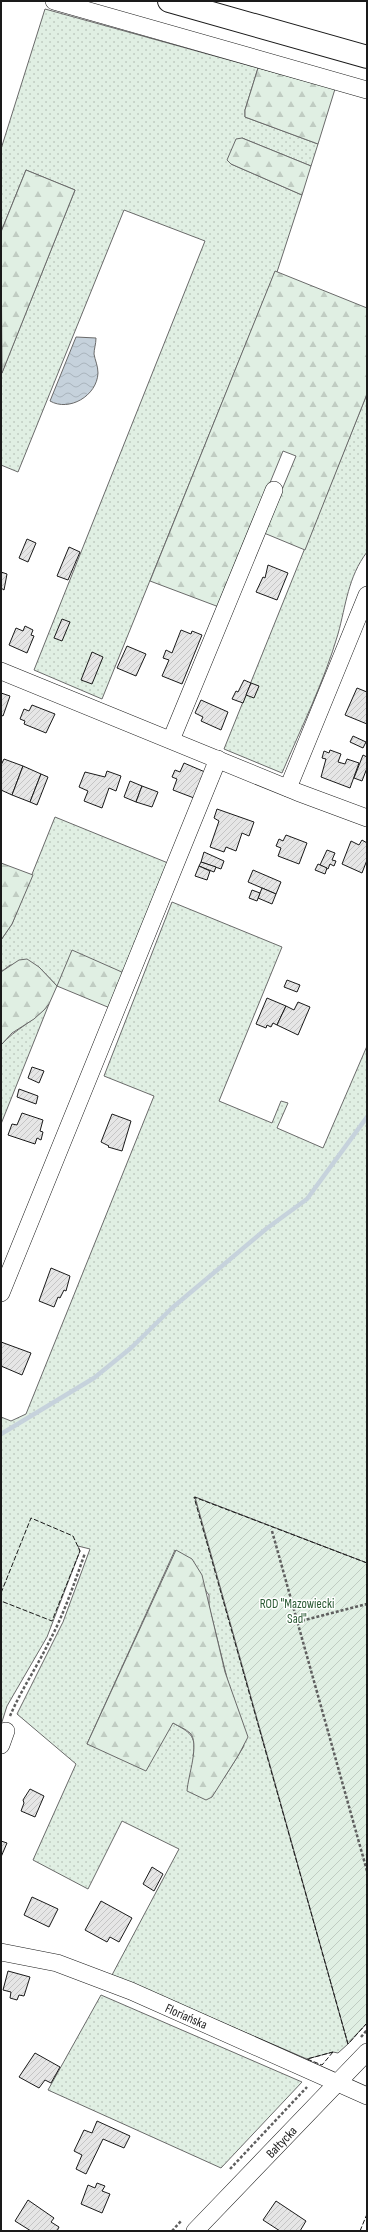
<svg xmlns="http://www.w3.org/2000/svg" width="368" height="2232" viewBox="0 0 368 2232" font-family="'Sofia Sans Condensed',sans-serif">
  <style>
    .grass { fill: url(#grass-dots); stroke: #6a6a6a; fill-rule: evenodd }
    .forest { fill: url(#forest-firs); stroke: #6a6a6a }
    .garden { fill: url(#garden-furrows); stroke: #6a6a6a }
    .water { fill: url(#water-waves); stroke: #6a6a6a }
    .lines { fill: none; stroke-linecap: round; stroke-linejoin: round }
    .stream { stroke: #c6d2dc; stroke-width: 4.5 }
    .building { fill: url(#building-hatch); stroke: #1a1a1a }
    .minor-casing { stroke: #1a1a1a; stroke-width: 18 }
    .major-casing { stroke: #1a1a1a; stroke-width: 24 }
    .path { stroke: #5f5f5f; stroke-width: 2.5; stroke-dasharray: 3 2; stroke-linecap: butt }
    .minor { stroke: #fff; stroke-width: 17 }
    .major { stroke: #fff; stroke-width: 22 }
    .fence { stroke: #1a1a1a; stroke-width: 1; stroke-dasharray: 5 2; stroke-linecap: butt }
    .labels { text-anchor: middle; stroke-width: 3; stroke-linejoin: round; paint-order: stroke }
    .park-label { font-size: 13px; fill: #2b5a34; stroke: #fff }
    .street-label { font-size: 13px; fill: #1a1a1a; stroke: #fff }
  </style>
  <defs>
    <pattern id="grass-dots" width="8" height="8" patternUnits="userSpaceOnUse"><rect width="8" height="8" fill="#e0efe3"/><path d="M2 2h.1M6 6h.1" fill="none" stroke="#c0ccc2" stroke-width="1.8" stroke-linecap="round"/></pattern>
    <pattern id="forest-firs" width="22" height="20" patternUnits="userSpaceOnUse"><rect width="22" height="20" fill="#e0efe3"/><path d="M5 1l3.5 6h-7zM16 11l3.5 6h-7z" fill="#c0ccc2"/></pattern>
    <pattern id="garden-furrows" width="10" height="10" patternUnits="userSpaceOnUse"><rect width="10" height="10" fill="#e0efe3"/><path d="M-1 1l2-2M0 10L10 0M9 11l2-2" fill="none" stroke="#c0ccc2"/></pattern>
    <pattern id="water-waves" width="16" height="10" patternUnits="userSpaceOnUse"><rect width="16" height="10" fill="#c6d2dc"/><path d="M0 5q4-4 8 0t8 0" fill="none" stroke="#aab4bc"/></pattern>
    <pattern id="building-hatch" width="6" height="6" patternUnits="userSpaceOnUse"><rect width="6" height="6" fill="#e6e6e6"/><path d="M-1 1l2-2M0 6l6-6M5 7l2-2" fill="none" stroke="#c5c5c5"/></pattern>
  </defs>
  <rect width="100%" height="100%" fill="#fff"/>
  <g class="grass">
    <polygon points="45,9 258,68 245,110 245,117 318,144 311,166 242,138 231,164 302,195 277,272 275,272 102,699 34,670 205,241 124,210 18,472 1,465 1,375 75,190 26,170 1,232 1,149"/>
    <path d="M367,394V552C348,577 346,605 338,634C324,682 301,728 282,773L224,749Z"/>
    <polygon points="55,817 168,863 124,973 57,986 39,967 10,965 1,972 1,940 12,924"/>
    <path d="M172,902L282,947L219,1101L272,1123L281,1101L288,1103L277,1128L323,1148L367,1046V1563L195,1497L348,2044L338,2053L333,2052L307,2059L112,1975L179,1849L122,1821L88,1889L33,1860L76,1764L17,1714L63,1622L90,1549L78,1546L80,1551L47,1637L7,1706L1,1725V1417L11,1421L26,1414L154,1096L104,1076ZM175,1550L209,1595V1606L244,1746L224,1778L193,1756C197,1735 189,1732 173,1723L87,1744Z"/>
    <path d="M49,1004L1,1124V1045C15,1029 35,1021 49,1004Z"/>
    <polygon points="101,1995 302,2082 221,2168 48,2090"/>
  </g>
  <g class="forest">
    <polygon points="258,68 335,89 318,144 245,117 245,110"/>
    <polygon points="242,138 311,166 302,195 231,164 227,160 236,139"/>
    <polygon points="26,170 75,190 2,373 1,232"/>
    <polygon points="275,271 367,308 367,394 305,550 264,533 296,456 283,451 219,607 150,581"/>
    <polygon points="1,863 33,875 12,924 1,940"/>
    <polygon points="72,950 124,973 110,1008 57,986 49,1004 44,1010 34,1019 12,1033 1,1045 1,972 19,960 27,959 39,967 57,986"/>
    <path d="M176,1550L192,1559L202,1575L225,1672L248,1737L238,1756L212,1797L206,1800L187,1791C188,1776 200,1743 190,1733C186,1729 178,1726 173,1723L146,1771L87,1744Z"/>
  </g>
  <polygon class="garden" points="195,1497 367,1563 367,2023 348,2044"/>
  <path class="water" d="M76,337L96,338C96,344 94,349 94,354C95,360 98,366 98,373C97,396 69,412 50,401Z"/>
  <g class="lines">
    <polyline class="stream" points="1,1434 94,1378 131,1348 172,1308 266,1229 307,1199 367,1117"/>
  </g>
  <g class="building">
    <polygon points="27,539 36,543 28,562 19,558"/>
    <polygon points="69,547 80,552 68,580 57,576"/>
    <polygon points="268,565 288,573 277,600 256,592 263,577 265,578"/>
    <polygon points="1,572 7,574 4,590 1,588"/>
    <polygon points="62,619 70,622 62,641 54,638"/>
    <polygon points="25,626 33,630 31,635 34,636 27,653 9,645 16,628 23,631"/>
    <polygon points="181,630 191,634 192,631 202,635 182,684 162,676 169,660 163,658 166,650 172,653"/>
    <polygon points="127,646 146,654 136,676 117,668"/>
    <polygon points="92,652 103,657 92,684 81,680"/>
    <polygon points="244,680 251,683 243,703 232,699 236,691 238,692"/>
    <polygon points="251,683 259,686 254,698 246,695"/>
    <polygon points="357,688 367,692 367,724 345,715"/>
    <polygon points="1,693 10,696 3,716 1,715"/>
    <polygon points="201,700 228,712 221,730 201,721 203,717 195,713"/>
    <polygon points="32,705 55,714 46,733 24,724 25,721 20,719 24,709 29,711"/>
    <polygon points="353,736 366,742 363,748 350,742"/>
    <polygon points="330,750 341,754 338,762 345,764 347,759 359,763 350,788 321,777 326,759 322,758 324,751 329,753"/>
    <polygon points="363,755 367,757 367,768 362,781 354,778"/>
    <polygon points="4,759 23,766 12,795 1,790 1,765"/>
    <polygon points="184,763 205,772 194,798 173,790 177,779 172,777 175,770 180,772"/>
    <polygon points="23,766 41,774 30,802 12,795"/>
    <polygon points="107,771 121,776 116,791 109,788 102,808 84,801 88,791 79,787 85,772 105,777"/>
    <polygon points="41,774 48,777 37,805 30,802"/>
    <polygon points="130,781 142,786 136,802 124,797"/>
    <polygon points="142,786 158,792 152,807 136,802"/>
    <polygon points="217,809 254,822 249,836 242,833 236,851 226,847 224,852 210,847 219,821 214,818"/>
    <polygon points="286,835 307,843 299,864 278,856 281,848 276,846 279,839 283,841"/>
    <polygon points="362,840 367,843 367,860 362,873 342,864 351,841 359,845"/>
    <polygon points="327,850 335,853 332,860 336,861 334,866 330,864 328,869 320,865"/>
    <polygon points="204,852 224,861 221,869 201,862"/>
    <polygon points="201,862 216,867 214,872 199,866"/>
    <polygon points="318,864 327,868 325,874 315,870"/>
    <polygon points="199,866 210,871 207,880 195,876"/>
    <polygon points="253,870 281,882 276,894 248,882"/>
    <polygon points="262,888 276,894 272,904 258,898"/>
    <polygon points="252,890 260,893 257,901 249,898"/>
    <polygon points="287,980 300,985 297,992 284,987"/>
    <polygon points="267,998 286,1006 277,1025 273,1023 271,1027 267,1025 266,1028 256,1024"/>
    <polygon points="298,1002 310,1007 298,1035 277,1025 286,1006 294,1010"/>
    <polygon points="32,1067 44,1071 39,1083 28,1078"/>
    <polygon points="19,1089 38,1096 36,1104 17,1097"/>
    <polygon points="22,1113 43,1120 40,1131 43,1132 41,1140 37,1138 35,1144 8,1135 12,1124 17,1125"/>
    <polygon points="112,1114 131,1121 122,1151 108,1147 109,1146 101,1142"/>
    <polygon points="51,1268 70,1276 66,1291 64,1290 60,1298 58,1297 54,1307 39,1301"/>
    <polygon points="1,1342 31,1353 22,1375 1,1366"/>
    <polygon points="30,1789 44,1796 35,1817 21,1811 24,1803 23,1800"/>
    <polygon points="1,1841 7,1843 1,1857"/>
    <polygon points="152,1867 163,1874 154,1891 143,1884"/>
    <polygon points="32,1897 58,1909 49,1927 24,1915"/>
    <polygon points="101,1901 132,1918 119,1942 110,1937 107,1942 85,1930"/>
    <polygon points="8,1971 30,1977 24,1996 19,1995 17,2000 10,1998 11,1992 3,1990"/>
    <polygon points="35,2053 60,2067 51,2083 45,2080 39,2088 19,2077"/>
    <polygon points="97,2121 130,2136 124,2148 103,2139 86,2174 76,2169 82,2155 74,2151 84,2130 92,2133"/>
    <polygon points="97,2183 105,2186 102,2191 110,2194 102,2213 81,2204 88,2185 95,2188"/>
    <polygon points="28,2200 54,2218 51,2222 59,2227 57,2231 31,2231 15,2221"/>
    <polygon points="276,2201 306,2221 300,2231 280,2231 263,2220"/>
  </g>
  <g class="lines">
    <g class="minor-casing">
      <g id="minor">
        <polyline points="54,1 367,90"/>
        <polyline points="1,671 297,792 367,818"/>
        <polyline points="171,740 274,490"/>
        <polyline points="288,788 367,595"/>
        <polyline points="1,1293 218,759"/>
        <polyline points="1,1745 6,1731"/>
        <path id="s1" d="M1,1952L57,1963L131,1991L367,2096"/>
        <path id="s2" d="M195,2231L367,2052"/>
      </g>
    </g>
    <g class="major-casing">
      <polyline id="major" points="169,1 367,57"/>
    </g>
    <g class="path">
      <polyline points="272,1531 367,1871"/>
      <polyline points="297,1622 367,1604"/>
      <path d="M10,1716C21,1690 37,1667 49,1642C64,1614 74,1584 85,1553"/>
      <polyline points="361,2037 367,2030"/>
      <polyline points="230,2169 307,2087"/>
      <polyline points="172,2231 181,2221"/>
    </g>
    <use href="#minor" class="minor"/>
    <use href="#major" class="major"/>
    <g class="fence">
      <polyline points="367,1563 194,1497 348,2044 367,2023"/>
      <polyline points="1,1593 31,1518 73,1536 80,1551 52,1621 1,1601"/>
      <polygon points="333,2052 322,2065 307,2059"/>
      <polyline points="360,2231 367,2214"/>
    </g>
  </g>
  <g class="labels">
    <g class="park-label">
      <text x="297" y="1608">ROD "Mazowiecki<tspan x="297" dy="15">Sad"</tspan></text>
    </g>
    <g class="street-label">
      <text dy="5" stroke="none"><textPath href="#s1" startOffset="197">Floriańska</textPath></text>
      <text dy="5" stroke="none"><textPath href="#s2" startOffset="124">Bałtycka</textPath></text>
    </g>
  </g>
  <rect width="368" height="2232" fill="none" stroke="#1a1a1a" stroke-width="4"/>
</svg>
